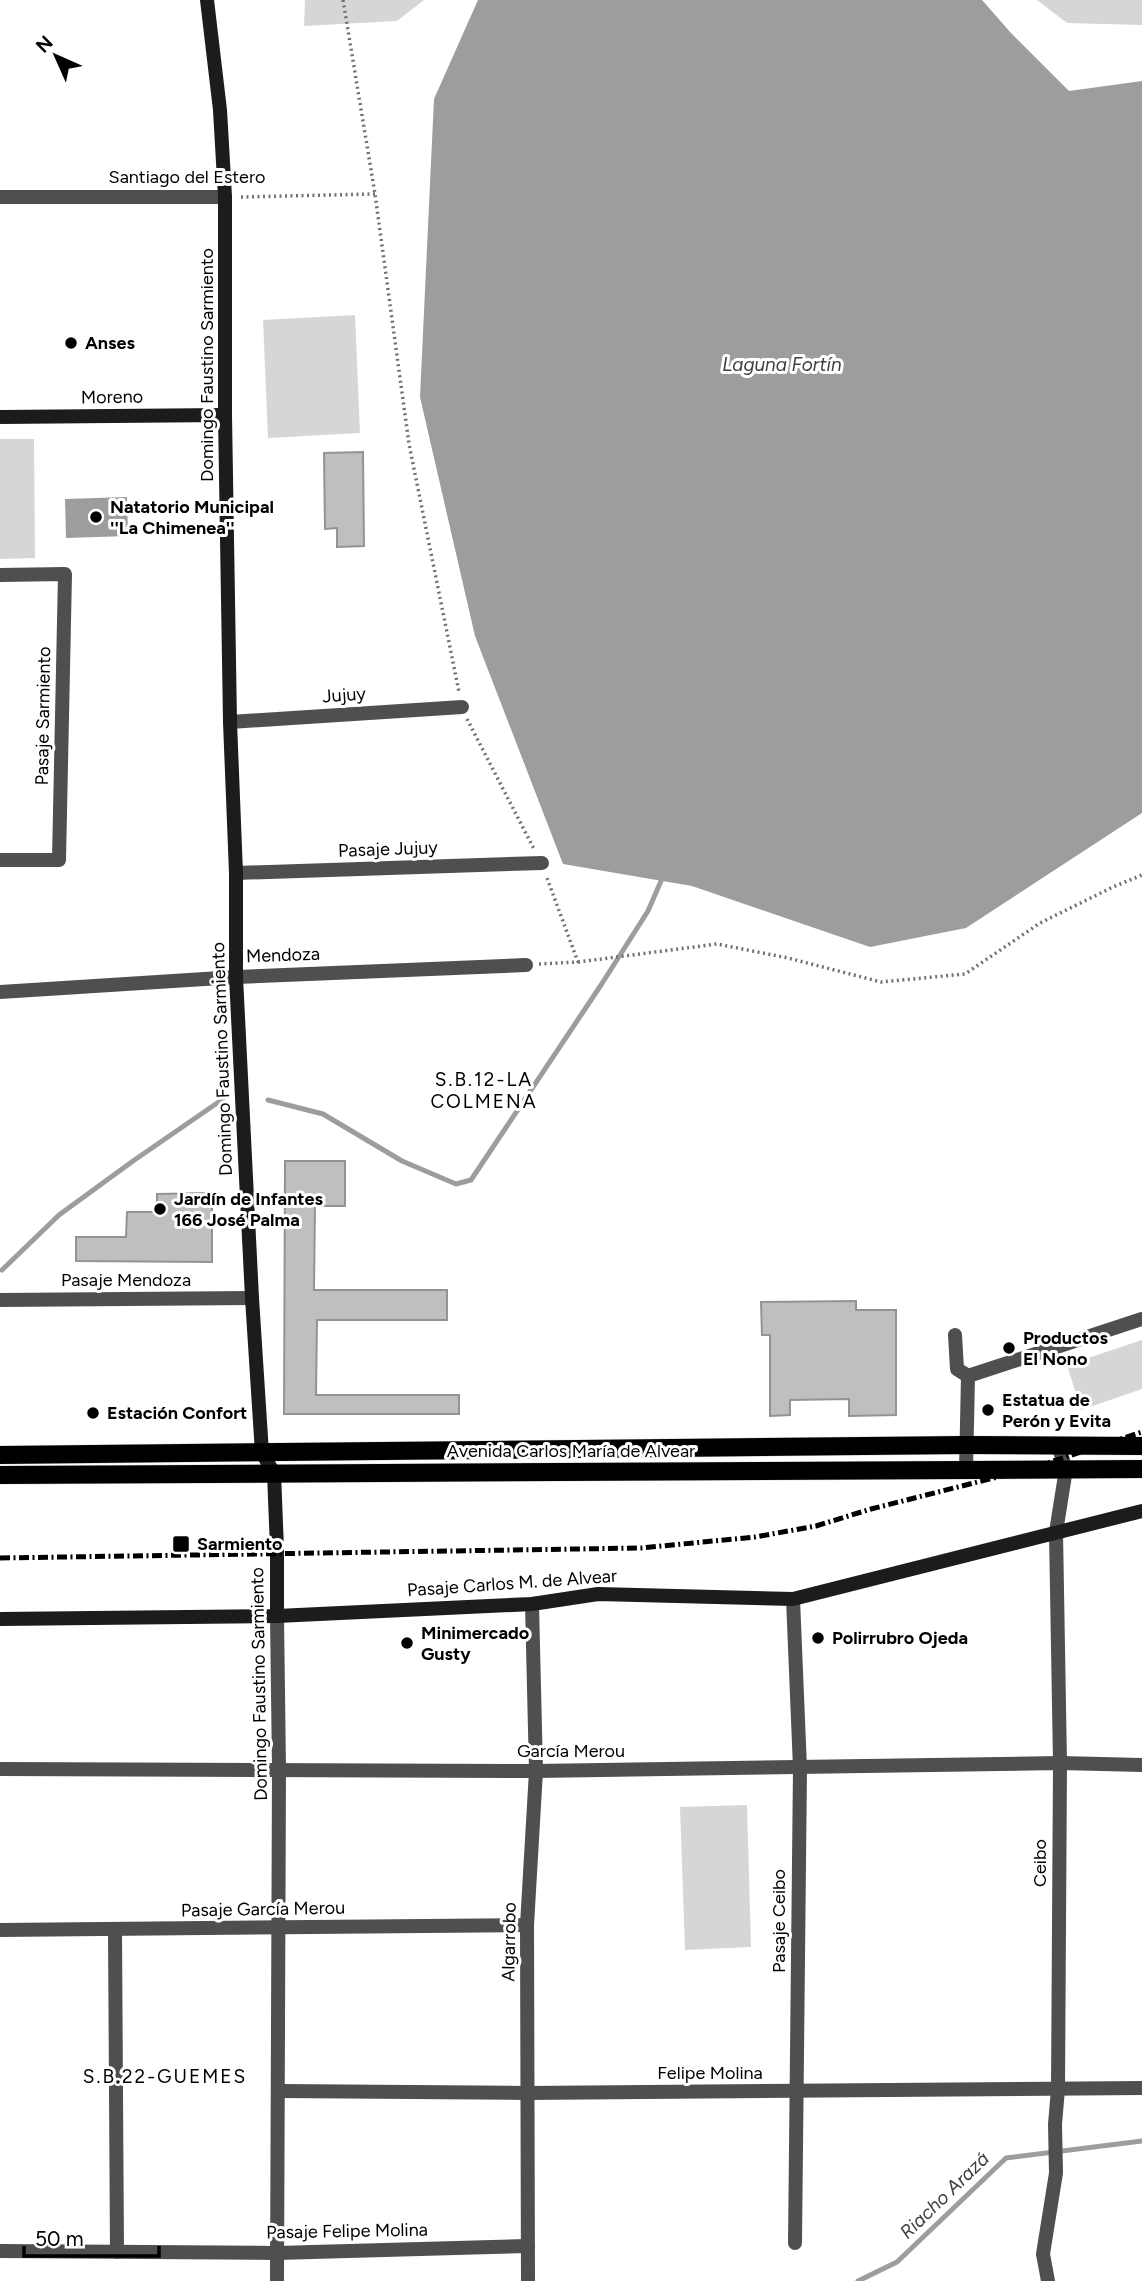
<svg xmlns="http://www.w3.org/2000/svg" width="1142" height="2281" viewBox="0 0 1142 2281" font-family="Figtree,sans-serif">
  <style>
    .green { fill: #d6d6d6 }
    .water { fill: #9d9d9d }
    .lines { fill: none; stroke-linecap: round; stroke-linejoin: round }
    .stream { stroke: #9d9d9d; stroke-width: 5 }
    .building { fill: #bfbfbf; stroke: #939393; stroke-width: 2 }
    .primary-casing { stroke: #dbdbdb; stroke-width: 19 }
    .path { stroke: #717171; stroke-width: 3.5; stroke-dasharray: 2 3.5; stroke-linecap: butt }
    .street { stroke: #4f4f4f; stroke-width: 14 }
    .secondary { stroke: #1c1c1c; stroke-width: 14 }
    .primary { stroke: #000; stroke-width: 18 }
    .rail { stroke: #000; stroke-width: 5; stroke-dasharray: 10 3.5 2 3.5; stroke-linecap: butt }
    .poi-dot { fill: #000; stroke: #fff; stroke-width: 2.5 }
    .labels { text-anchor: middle; stroke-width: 6; stroke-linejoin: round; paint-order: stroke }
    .street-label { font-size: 18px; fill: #000; stroke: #fff }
    .poi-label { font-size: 18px; font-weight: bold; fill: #000; stroke: #fff; text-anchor: start }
    .water-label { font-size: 19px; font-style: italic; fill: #3e3e3e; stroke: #fff }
    .neighbourhood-label { font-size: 19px; letter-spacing: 2px; fill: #000; stroke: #fff }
  </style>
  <rect width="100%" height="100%" fill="#fff"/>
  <g class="green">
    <polygon points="305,0 424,0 397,21 304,26"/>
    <polygon points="1037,0 1142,0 1142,25 1067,23"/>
    <polygon points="355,315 360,433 268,438 263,320"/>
    <polygon points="0,439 34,439 35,558 0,559"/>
    <polygon points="1142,1340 1142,1389 1081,1410 1067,1365"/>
    <polygon points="747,1805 751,1947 685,1950 680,1807"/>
  </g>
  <g class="water">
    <polygon points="478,0 982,0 1011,33 1069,91 1142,81 1142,813 966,928 870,947 692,886 563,864 475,636 420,397 434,99"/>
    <polygon points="127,497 128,536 66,538 65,499"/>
  </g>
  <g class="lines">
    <g class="stream">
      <polyline points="268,1100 323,1114 402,1161 456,1184 471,1180 601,985 648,911 661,881"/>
      <polyline points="2,1270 59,1215 133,1161 223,1099"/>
      <polyline points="858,2281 897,2262 1006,2158 1142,2141"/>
    </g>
  </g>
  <g class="building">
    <polygon points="363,452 364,546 337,547 337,528 325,529 324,453"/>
    <polygon points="285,1161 345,1161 345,1206 315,1206 314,1290 447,1290 447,1320 317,1320 316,1395 459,1395 459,1414 284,1414"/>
    <polygon points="212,1193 212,1262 76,1261 76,1237 126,1237 127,1212 157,1212 157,1194"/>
    <polygon points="856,1301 856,1310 896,1310 896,1415 849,1416 849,1399 790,1400 790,1415 770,1416 770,1335 762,1335 761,1302"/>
  </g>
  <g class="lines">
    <g class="primary-casing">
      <g id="primary">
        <polyline points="0,1455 966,1445 1142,1446"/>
        <polyline points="0,1475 1142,1469"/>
      </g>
    </g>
    <g class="path">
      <polyline points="343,0 375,194 409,444 459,692"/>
      <polyline points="241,197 375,194"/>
      <polyline points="467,719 534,849"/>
      <polyline points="578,962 717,944 788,958 881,982 965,974 1040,923 1113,887 1142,875"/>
      <polyline points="539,964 578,962 547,878"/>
      <polyline points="234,1548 263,1549"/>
    </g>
    <g class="street">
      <polyline points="0,197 225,197"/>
      <polyline points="0,575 65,574 59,860 0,860"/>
      <polyline points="230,722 462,707"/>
      <polyline points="236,873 542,863"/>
      <polyline points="0,992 236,977 526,965"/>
      <polyline points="0,1300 252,1298"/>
      <polyline points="955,1335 957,1369 968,1376"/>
      <polyline points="968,1376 1142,1319"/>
      <polyline points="966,1471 968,1376"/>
      <polyline points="793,1599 800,1768 795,2243"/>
      <polyline points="277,1616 279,1769 277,2281"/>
      <polyline points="0,1769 536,1771 1060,1763 1142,1765"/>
      <polyline points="0,1930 527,1925"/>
      <polyline points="115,1930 117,2252"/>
      <polyline points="278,2091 527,2093 1142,2088"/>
      <polyline points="0,2251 277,2253 528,2246"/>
      <polyline points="528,2281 527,1925 536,1771 532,1604"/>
      <polyline points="1048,2281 1043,2254 1056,2173 1055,2124 1058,2089 1060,1763 1056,1532 1066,1469 1058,1446"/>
    </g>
    <g class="secondary">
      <polyline points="207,0 220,110 225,197 225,415 230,722 236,873 236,977 252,1298 262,1453 274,1473 277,1549 277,1616"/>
      <polyline points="0,417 225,415"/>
      <polyline points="0,1619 277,1616 532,1604 598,1594 793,1599 1142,1511"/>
    </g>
    <use href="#primary" class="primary"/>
    <polyline class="rail" points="0,1558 641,1548 755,1537 816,1526 871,1509 1029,1469 1142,1432"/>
  </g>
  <g class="poi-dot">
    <circle cx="71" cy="343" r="7"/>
    <circle cx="96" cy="517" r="7"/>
    <circle cx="160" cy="1209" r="7"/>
    <circle cx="1009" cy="1348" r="7"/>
    <circle cx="988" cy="1410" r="7"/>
    <circle cx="93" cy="1413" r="7"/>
    <rect x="172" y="1535" width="18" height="18" rx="3.5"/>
    <circle cx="818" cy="1638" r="7"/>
    <circle cx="407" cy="1643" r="7"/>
  </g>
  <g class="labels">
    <g class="street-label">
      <text x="187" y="183">Santiago del Estero</text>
      <text transform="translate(207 365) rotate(-90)" y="6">Domingo Faustino Sarmiento</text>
      <text transform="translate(112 397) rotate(-1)" y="6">Moreno</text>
      <text transform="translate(344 695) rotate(-4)" y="6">Jujuy</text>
      <text transform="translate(43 716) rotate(-89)" y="6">Pasaje Sarmiento</text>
      <text transform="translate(388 849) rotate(-2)" y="6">Pasaje Jujuy</text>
      <text transform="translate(283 955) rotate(-2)" y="6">Mendoza</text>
      <text transform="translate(222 1059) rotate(-92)" y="6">Domingo Faustino Sarmiento</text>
      <text x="126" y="1286">Pasaje Mendoza</text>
      <text x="571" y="1457">Avenida Carlos María de Alvear</text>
      <text transform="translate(512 1583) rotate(-4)" y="6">Pasaje Carlos M. de Alvear</text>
      <text transform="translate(259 1684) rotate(-91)" y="6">Domingo Faustino Sarmiento</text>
      <text x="571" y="1757">García Merou</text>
      <text transform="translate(1040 1863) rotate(-90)" y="6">Ceibo</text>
      <text transform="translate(263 1909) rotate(-1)" y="6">Pasaje García Merou</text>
      <text transform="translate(779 1921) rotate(-90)" y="6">Pasaje Ceibo</text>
      <text transform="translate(509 1942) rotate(-89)" y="6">Algarrobo</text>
      <text x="710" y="2079">Felipe Molina</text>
      <text transform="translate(347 2231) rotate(-1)" y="6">Pasaje Felipe Molina</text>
    </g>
    <g class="poi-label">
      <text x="85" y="349">Anses</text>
      <text x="110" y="513">Natatorio Municipal<tspan x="110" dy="21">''La Chimenea''</tspan></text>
      <text x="174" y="1205">Jardín de Infantes<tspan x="174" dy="21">166 José Palma</tspan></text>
      <text x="1023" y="1344">Productos<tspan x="1023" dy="21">El Nono</tspan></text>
      <text x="1002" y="1406">Estatua de<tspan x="1002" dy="21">Perón y Evita</tspan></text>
      <text x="107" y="1419">Estación Confort</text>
      <text x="197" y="1550">Sarmiento</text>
      <text x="421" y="1639">Minimercado<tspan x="421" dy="21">Gusty</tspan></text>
      <text x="832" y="1644">Polirrubro Ojeda</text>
    </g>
    <g class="water-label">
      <text x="782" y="371">Laguna Fortín</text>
      <text transform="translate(944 2195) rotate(-44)" y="7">Riacho Arazá</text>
    </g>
    <g class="neighbourhood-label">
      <text x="484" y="1086">S.B.12-LA<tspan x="484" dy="22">COLMENA</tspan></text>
      <text x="165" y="2083">S.B.22-GUEMES</text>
    </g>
  </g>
  <g transform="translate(56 56) rotate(315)" stroke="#ffffff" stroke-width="5" paint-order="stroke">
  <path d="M0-5L12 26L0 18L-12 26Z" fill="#000000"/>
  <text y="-10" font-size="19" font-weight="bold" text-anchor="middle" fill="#000000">N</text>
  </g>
  <path d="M24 2246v10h135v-10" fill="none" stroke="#000000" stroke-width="3.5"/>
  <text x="35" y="2246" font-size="21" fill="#000000" stroke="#ffffff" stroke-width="5" paint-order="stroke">50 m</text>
</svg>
